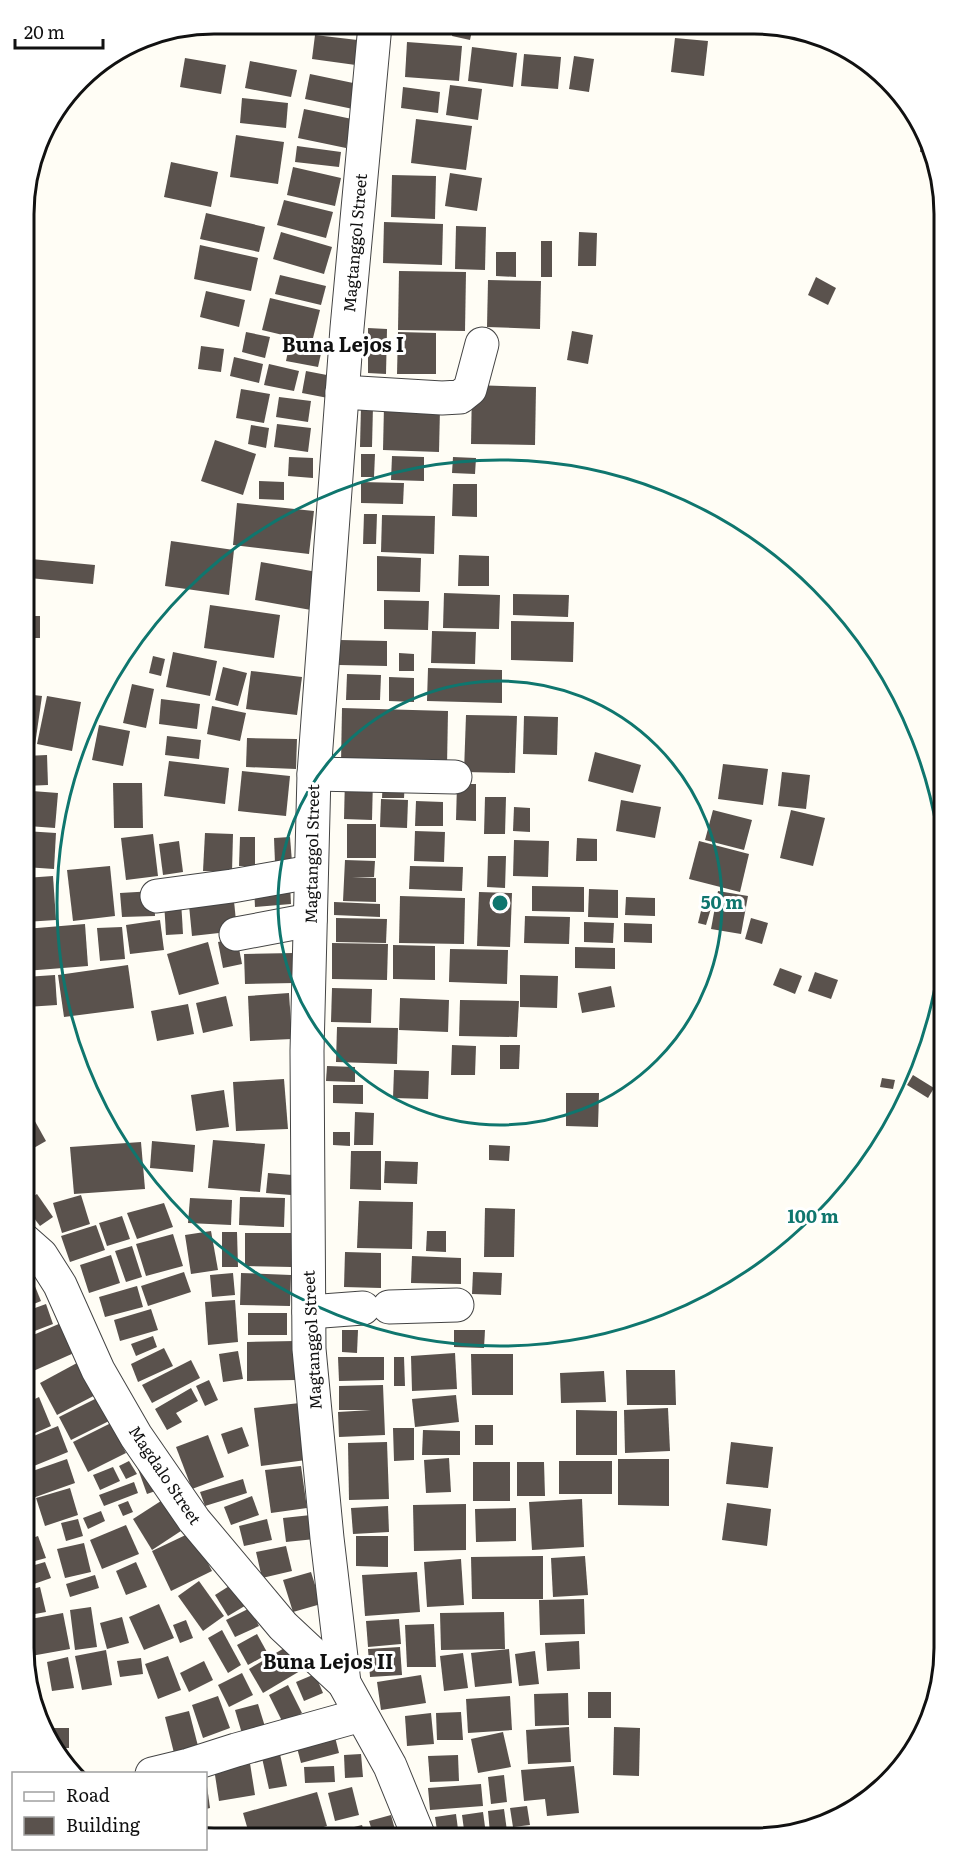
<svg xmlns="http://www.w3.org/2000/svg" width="968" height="1862" viewBox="0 0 968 1862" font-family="Literata,serif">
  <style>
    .building { fill: #5a524d }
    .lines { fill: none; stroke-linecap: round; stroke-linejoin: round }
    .minor-casing { stroke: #444; stroke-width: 35 }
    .minor { stroke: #fff; stroke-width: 33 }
    .ring { fill: none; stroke: #0f766e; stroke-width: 3 }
    .labels { text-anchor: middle; stroke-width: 6; stroke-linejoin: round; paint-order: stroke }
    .street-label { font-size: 16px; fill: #111; stroke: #fff }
    .quarter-label { font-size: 20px; font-weight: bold; fill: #111; stroke: #fff }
    .rim { fill: none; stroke: #111; stroke-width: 3 }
    .centre { fill: #0f766e; stroke: #fff; stroke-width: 3 }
    .ring-label { font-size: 18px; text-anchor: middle; font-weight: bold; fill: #0f766e; stroke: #fff; stroke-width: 6; stroke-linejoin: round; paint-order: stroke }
  </style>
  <rect width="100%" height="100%" fill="#fffdf5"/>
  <g class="building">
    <polygon points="318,25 366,25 366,33 317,30"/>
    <polygon points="454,25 473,26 470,40 452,36"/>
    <polygon points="673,27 716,27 715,34 673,30"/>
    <polygon points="315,35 366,41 363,66 312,59"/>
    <polygon points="675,38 708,41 704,76 671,72"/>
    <polygon points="407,42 462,46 459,81 405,77"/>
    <polygon points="472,47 517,53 513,87 468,81"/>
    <polygon points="524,54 561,57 558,89 521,86"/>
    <polygon points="574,56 594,59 589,92 569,89"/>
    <polygon points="185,58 226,65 221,94 180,87"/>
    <polygon points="250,61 297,70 291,97 245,88"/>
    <polygon points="310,74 358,84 353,109 305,99"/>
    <polygon points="450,85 482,89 478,120 446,115"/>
    <polygon points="403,87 440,92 438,113 401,108"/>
    <polygon points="242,98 288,103 286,128 240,123"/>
    <polygon points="304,109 352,119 346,148 298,138"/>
    <polygon points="416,119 472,126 466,170 411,163"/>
    <polygon points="236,135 284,142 278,184 230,177"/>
    <polygon points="922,135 934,153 920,152"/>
    <polygon points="297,146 341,152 339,167 295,162"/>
    <polygon points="171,162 218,172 211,207 164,197"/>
    <polygon points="293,167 341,178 335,206 287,195"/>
    <polygon points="450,173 482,178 477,211 445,206"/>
    <polygon points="392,175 436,176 435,219 391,217"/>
    <polygon points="284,200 333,212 326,238 277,225"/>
    <polygon points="206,213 265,227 259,252 200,239"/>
    <polygon points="384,222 443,224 442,265 383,263"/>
    <polygon points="456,226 486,227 485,270 455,269"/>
    <polygon points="281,232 332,247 324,274 273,259"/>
    <polygon points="579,232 597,233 596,266 578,266"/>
    <rect x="541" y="241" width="11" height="36"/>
    <polygon points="200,245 258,258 251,291 194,279"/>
    <polygon points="496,252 516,252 516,277 496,276"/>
    <polygon points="399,271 466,272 465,331 398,330"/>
    <polygon points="280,275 326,286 321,305 275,294"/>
    <polygon points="816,277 836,288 828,305 808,295"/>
    <polygon points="488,280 541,281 540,329 487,327"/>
    <polygon points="206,291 245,300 239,327 200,317"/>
    <polygon points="270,298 320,310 312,342 262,330"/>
    <polygon points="368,328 387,329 386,374 368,373"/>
    <polygon points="572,331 593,335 588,364 567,360"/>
    <polygon points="246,332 270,337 265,358 242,352"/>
    <polygon points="398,332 436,333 436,374 397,374"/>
    <polygon points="290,342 322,349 318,367 286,361"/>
    <polygon points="201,346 224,349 221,372 198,369"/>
    <polygon points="234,357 263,364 259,383 230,376"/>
    <polygon points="269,364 299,371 294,391 264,385"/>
    <polygon points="306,371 332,376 328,398 302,393"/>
    <polygon points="472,385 536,387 535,445 471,444"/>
    <polygon points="241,389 270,394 264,423 236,418"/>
    <polygon points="279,397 311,401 308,422 276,417"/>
    <polygon points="361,406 373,406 372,447 360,447"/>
    <polygon points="384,406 440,408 439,452 383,450"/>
    <polygon points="277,424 311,428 308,452 274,447"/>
    <polygon points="251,425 269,428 266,448 248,444"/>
    <polygon points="215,440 256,454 243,495 201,481"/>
    <polygon points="361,454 375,454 374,477 361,477"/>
    <polygon points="392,456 424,457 424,481 391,480"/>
    <polygon points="289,457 313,458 313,478 288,476"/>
    <polygon points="453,457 476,458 475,474 452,473"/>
    <polygon points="259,481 284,482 284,500 259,499"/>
    <polygon points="361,482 404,483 403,504 361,503"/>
    <polygon points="453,484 477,484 477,517 452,516"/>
    <polygon points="237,503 314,511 309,554 233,545"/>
    <polygon points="364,514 377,514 376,544 363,544"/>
    <polygon points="382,515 435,516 434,554 381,552"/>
    <polygon points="171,541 234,550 229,595 165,586"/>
    <polygon points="459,555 489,556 489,586 458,586"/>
    <polygon points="377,556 421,558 420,592 377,591"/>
    <polygon points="31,559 95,565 93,584 29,578"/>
    <polygon points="261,562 317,572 311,610 255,600"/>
    <polygon points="444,593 500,595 499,629 443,628"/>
    <polygon points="513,594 569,595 568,617 513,615"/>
    <polygon points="384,600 429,601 428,630 384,629"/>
    <polygon points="210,605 280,615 274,658 204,648"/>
    <rect x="25" y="616" width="15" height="22"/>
    <polygon points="511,621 574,622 573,662 511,660"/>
    <polygon points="432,631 476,632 475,664 431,663"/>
    <polygon points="340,640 387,641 387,666 339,665"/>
    <polygon points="173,652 217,661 210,696 166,687"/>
    <polygon points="399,653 414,654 414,671 399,671"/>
    <polygon points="153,656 165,659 161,676 149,673"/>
    <polygon points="223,667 247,673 238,706 215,700"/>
    <polygon points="428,668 502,670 502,703 427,701"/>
    <polygon points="251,671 302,677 297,715 246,709"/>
    <polygon points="347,674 381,675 380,700 346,700"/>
    <polygon points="389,677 414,678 414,702 389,701"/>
    <polygon points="132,684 154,689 146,728 123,723"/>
    <polygon points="25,694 42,696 35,745 25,744"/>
    <polygon points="47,696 81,702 72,751 37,744"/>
    <polygon points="161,699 200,704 197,729 159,724"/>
    <polygon points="212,706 246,713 240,741 207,734"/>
    <polygon points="342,708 448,711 447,766 341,763"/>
    <polygon points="466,715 517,716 515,773 464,772"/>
    <polygon points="524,716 558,717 557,755 523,754"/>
    <polygon points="99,725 130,731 123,766 92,760"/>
    <polygon points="167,736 201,740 199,759 165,755"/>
    <polygon points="247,738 297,739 296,769 246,767"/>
    <polygon points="595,752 641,765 633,793 588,781"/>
    <polygon points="47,755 48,785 25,786 25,756"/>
    <polygon points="169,761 229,768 225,804 164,796"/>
    <polygon points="723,764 768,769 763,805 718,799"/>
    <polygon points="242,771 290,776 286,816 238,811"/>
    <polygon points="782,772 810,775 806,809 778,806"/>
    <polygon points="345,777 373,778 372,820 344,819"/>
    <polygon points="383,778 405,779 404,798 382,798"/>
    <polygon points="113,783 142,783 143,828 114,828"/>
    <polygon points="457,784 476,784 476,821 456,820"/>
    <polygon points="32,791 58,793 55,828 28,826"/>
    <polygon points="485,797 506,797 505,834 484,834"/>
    <polygon points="381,799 408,800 407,828 380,827"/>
    <polygon points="621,800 661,807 655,838 616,831"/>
    <polygon points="416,801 443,802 443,826 415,826"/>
    <polygon points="514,807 530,808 530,832 513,831"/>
    <polygon points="713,810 752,820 744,850 705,840"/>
    <polygon points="791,810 825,818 813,866 780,858"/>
    <rect x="347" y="824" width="29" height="34"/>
    <polygon points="25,831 56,833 54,869 25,867"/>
    <polygon points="415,831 445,832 444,862 414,861"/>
    <polygon points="205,833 233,834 232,872 203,871"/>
    <polygon points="153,834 158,876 126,880 121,838"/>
    <polygon points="240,837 255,837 255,866 239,866"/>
    <polygon points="290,837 292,862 275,863 274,838"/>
    <polygon points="577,838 597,839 597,861 576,861"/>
    <polygon points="514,840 549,841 548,877 513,876"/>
    <polygon points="179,841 183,872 163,875 159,844"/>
    <polygon points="699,841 749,854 740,892 689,879"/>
    <polygon points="488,856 506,856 505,888 487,887"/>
    <polygon points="345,860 375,861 374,877 352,877 376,878 376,902 343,901"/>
    <polygon points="110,866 115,916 73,921 67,870"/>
    <polygon points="410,866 463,867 462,891 409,889"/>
    <polygon points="53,876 56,920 25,922 25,878"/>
    <polygon points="290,884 291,904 255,907 254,887"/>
    <polygon points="532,886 584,887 584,912 532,911"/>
    <polygon points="589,889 618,890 618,918 588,917"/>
    <polygon points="154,891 155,916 122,917 120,893"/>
    <polygon points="233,891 237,931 192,936 188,895"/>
    <polygon points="718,891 748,896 741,934 711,929"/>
    <polygon points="479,892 512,893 510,947 477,946"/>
    <polygon points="400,896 465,898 464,944 399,943"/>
    <polygon points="626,897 655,898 655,916 625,915"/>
    <polygon points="181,900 183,934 166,935 164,901"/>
    <polygon points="334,902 380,904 380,917 334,915"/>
    <polygon points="703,903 712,905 706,925 698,923"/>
    <polygon points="525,916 570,917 569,944 524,943"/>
    <polygon points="336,918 387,919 386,943 336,942"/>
    <polygon points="751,918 768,923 762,944 745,939"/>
    <polygon points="160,920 164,950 130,954 126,925"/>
    <polygon points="584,922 614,923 613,943 584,942"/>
    <polygon points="624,923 652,924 652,943 624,942"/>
    <polygon points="85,924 88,966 25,971 25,929"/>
    <polygon points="122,927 125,959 100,961 97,928"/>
    <polygon points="237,938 242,964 223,968 218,942"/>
    <polygon points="208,942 219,984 179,995 167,954"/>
    <polygon points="332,943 388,944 387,980 332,979"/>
    <polygon points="393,945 435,946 435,980 393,979"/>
    <polygon points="575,947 615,948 615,969 575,968"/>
    <polygon points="450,949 508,950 507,984 449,982"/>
    <polygon points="294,953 295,983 245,984 244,954"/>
    <polygon points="128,965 134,1008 64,1017 58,975"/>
    <polygon points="780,968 802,976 795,994 773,985"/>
    <polygon points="815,972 838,980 831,999 808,991"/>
    <polygon points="55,975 57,1005 26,1007 25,977"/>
    <polygon points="520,975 558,976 557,1008 520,1007"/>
    <polygon points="611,986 615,1007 582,1013 578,993"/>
    <polygon points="332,988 372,989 371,1023 331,1022"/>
    <polygon points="289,993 292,1039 250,1041 248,996"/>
    <polygon points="226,996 233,1026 203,1033 196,1003"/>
    <polygon points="400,998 449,1000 448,1032 399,1030"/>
    <polygon points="460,1000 519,1001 517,1037 459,1036"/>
    <polygon points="188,1004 194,1034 157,1041 151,1011"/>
    <polygon points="337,1027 398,1028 397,1064 336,1062"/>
    <polygon points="452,1045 476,1046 475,1075 451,1075"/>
    <polygon points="500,1045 520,1045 519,1069 500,1069"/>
    <polygon points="327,1066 355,1067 355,1082 326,1081"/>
    <polygon points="394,1070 429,1071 428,1099 393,1098"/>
    <polygon points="913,1075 934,1088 928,1098 907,1085"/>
    <polygon points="882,1078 895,1080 893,1089 880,1087"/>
    <polygon points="284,1079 288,1129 236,1131 233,1082"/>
    <polygon points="333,1085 363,1085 363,1104 333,1103"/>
    <polygon points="224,1090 229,1127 196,1131 191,1095"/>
    <polygon points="940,1091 944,1093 944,1107 934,1102"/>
    <polygon points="566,1093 599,1093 598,1127 566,1126"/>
    <polygon points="27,1107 46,1141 25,1153 25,1109"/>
    <polygon points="355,1112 374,1113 373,1145 354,1145"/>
    <polygon points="333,1132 350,1132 350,1146 333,1145"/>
    <polygon points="213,1140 265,1144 260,1192 208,1188"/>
    <polygon points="152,1141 195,1145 193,1172 150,1168"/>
    <polygon points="141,1142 145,1189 74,1194 70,1147"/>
    <polygon points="489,1145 510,1146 509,1161 489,1160"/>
    <polygon points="351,1151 381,1151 381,1190 350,1189"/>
    <polygon points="385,1161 418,1162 417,1184 384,1183"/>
    <polygon points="268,1173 292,1175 291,1195 266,1193"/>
    <polygon points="37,1194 53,1217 40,1226 24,1205 24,1202"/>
    <polygon points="81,1195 90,1224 62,1233 53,1203"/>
    <polygon points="240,1197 285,1198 284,1227 239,1225"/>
    <polygon points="190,1198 232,1200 231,1225 188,1223"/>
    <polygon points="359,1201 413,1202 412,1249 357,1248"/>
    <polygon points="164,1203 173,1227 137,1239 127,1213"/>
    <polygon points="485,1208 515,1209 514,1257 484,1257"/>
    <polygon points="122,1216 130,1239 107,1246 99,1223"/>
    <polygon points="96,1225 105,1250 70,1262 61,1236"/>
    <polygon points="211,1231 218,1270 191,1274 185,1235"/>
    <polygon points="427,1231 446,1231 446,1252 426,1251"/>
    <polygon points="222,1232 237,1232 238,1267 222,1267"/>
    <polygon points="245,1233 291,1233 291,1267 245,1266"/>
    <polygon points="173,1234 183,1266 146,1276 136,1244"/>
    <polygon points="132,1246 142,1277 126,1282 115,1251"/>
    <polygon points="345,1252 381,1253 381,1288 344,1287"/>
    <polygon points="111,1255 120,1283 89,1293 80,1265"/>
    <polygon points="412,1256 461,1258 461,1284 411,1283"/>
    <polygon points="24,1258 34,1279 24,1283"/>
    <polygon points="184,1272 191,1292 148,1306 141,1286"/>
    <polygon points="473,1272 502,1273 501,1295 472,1294"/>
    <polygon points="233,1273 235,1295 212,1297 210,1275"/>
    <polygon points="241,1273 291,1275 290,1306 240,1305"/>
    <polygon points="34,1284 41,1301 29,1306 24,1296 24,1288"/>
    <polygon points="137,1286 143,1307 105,1317 99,1297"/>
    <polygon points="235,1300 238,1342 208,1345 205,1302"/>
    <polygon points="46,1304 53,1324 24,1335 24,1312"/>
    <polygon points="151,1309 158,1330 120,1341 114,1320"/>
    <rect x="248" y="1313" width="39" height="22"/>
    <polygon points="61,1323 74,1353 31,1372 24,1356 24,1339"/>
    <polygon points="342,1330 358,1330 357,1353 342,1352"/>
    <polygon points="454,1330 485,1330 484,1348 454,1347"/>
    <polygon points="153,1336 157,1347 136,1356 131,1344"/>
    <polygon points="295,1341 296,1380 247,1381 247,1342"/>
    <polygon points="164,1348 173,1366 138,1382 131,1364"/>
    <polygon points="238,1351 243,1379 223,1382 219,1354"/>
    <polygon points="455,1353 457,1389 412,1391 411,1356"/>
    <polygon points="471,1354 513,1354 513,1395 472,1395"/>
    <polygon points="88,1357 105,1390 57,1415 40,1383"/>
    <polygon points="338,1357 384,1357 384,1380 339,1381"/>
    <polygon points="394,1357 404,1357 405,1386 394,1386"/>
    <polygon points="191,1360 200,1378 152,1403 142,1385"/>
    <polygon points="626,1370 675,1370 676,1405 627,1405"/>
    <polygon points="604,1371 606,1402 561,1403 560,1373"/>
    <polygon points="209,1380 218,1400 205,1406 196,1386"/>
    <polygon points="383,1385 385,1435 339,1437 338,1412 371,1410 339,1410 339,1386"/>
    <polygon points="191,1388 198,1401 176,1413 182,1422 167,1430 155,1409"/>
    <polygon points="456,1395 459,1422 415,1427 412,1399"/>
    <polygon points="39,1397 51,1426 24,1438 24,1404"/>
    <polygon points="97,1398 109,1421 71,1440 59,1417"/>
    <polygon points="300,1403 306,1460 261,1466 254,1408"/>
    <polygon points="668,1408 670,1451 625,1453 624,1410"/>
    <polygon points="576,1410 617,1411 617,1455 576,1455"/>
    <polygon points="111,1423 126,1453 88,1472 73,1442"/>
    <rect x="475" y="1425" width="18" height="20"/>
    <polygon points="58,1426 68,1452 29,1468 24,1455 24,1440"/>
    <polygon points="242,1427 249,1446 228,1454 221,1434"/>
    <polygon points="393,1428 414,1428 414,1460 394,1461"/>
    <polygon points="423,1430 460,1431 460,1455 422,1455"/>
    <polygon points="208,1435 224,1477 192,1489 176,1447"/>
    <polygon points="387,1442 389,1499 349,1500 348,1443"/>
    <polygon points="731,1442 773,1447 768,1488 726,1484"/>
    <polygon points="449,1458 451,1492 426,1493 424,1460"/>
    <polygon points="67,1459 75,1483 27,1500 24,1492 24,1474"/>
    <polygon points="618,1459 669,1459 669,1506 618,1505"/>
    <polygon points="129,1461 137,1474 126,1479 119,1466"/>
    <rect x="559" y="1461" width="53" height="33"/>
    <rect x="473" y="1462" width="37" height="39"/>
    <polygon points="517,1462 544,1462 545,1496 517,1496"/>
    <polygon points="152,1464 161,1489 147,1494 138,1469"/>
    <polygon points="301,1466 307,1508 271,1513 265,1470"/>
    <polygon points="113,1467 120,1481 100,1490 93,1475"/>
    <polygon points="243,1479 247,1493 205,1506 200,1492"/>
    <polygon points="134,1482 138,1493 104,1506 99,1495"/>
    <polygon points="70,1488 78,1515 45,1526 36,1498"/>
    <polygon points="252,1496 259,1515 231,1525 224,1507"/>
    <polygon points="164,1499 184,1529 152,1550 133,1519"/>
    <polygon points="582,1499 584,1547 532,1550 529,1502"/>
    <polygon points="128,1501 133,1512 123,1516 118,1505"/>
    <polygon points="727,1503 771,1509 767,1546 722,1540"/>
    <polygon points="466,1504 466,1550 414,1551 413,1505"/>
    <polygon points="388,1506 389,1532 353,1534 351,1508"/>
    <polygon points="516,1508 516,1541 476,1542 475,1509"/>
    <polygon points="101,1511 105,1521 88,1529 83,1518"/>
    <polygon points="311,1515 315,1539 286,1542 283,1518"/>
    <polygon points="78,1519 83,1536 66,1541 61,1523"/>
    <polygon points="267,1519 272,1540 244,1546 239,1526"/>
    <polygon points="126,1525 139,1554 102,1569 90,1540"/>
    <polygon points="192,1532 212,1571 171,1591 152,1551"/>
    <polygon points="38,1536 46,1558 24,1564 24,1541"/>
    <polygon points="356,1536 388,1536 388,1567 356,1566"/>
    <polygon points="84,1543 91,1572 65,1578 57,1549"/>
    <polygon points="286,1546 292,1571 262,1578 256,1552"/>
    <polygon points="543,1556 543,1599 472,1599 471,1557"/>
    <polygon points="585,1556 588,1595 553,1597 551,1558"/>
    <polygon points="461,1559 464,1605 427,1607 424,1562"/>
    <polygon points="45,1562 51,1578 34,1584 28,1567"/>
    <polygon points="136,1562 147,1587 126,1595 116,1571"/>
    <polygon points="311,1572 321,1604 293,1612 283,1580"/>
    <polygon points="417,1572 420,1612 365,1616 362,1575"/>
    <polygon points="95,1575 99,1588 70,1597 66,1584"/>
    <polygon points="199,1581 224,1616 203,1631 178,1596"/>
    <polygon points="234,1583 248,1604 228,1616 215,1595"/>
    <polygon points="40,1587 46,1612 24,1616 24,1591"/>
    <polygon points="584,1599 585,1634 540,1635 539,1600"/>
    <polygon points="159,1604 174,1638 144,1650 129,1617"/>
    <polygon points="91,1607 97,1647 75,1650 70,1610"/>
    <polygon points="250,1608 259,1626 235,1637 226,1620"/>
    <polygon points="504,1612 505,1649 441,1650 440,1613"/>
    <polygon points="63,1613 70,1649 31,1656 25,1620"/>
    <polygon points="122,1617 129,1643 107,1649 100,1623"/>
    <polygon points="399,1619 401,1644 368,1647 366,1621"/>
    <polygon points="186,1620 193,1638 180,1643 173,1625"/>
    <polygon points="434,1624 436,1667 407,1667 405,1625"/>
    <polygon points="222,1630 241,1665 228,1673 208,1638"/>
    <polygon points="257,1634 268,1654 248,1665 237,1645"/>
    <polygon points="579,1641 580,1669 547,1671 545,1643"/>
    <polygon points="286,1647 300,1671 263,1693 249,1669"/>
    <polygon points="400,1647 402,1675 370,1677 368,1649"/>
    <polygon points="509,1649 512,1683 475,1687 471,1653"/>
    <polygon points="106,1650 112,1685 82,1690 75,1656"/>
    <polygon points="535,1651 539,1684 519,1686 515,1654"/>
    <polygon points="463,1653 468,1688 444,1691 440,1656"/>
    <polygon points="168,1656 181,1690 158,1699 145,1664"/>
    <polygon points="68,1657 74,1688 52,1691 47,1662"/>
    <polygon points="141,1658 143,1674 120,1677 117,1661"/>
    <polygon points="204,1661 213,1680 189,1692 180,1673"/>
    <polygon points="242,1673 253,1695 229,1707 218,1685"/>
    <polygon points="315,1674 323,1693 304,1701 296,1682"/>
    <polygon points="421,1675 426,1703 381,1710 377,1682"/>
    <polygon points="288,1685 302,1713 283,1723 269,1695"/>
    <rect x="588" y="1692" width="23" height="26"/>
    <polygon points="568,1693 569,1725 535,1726 534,1694"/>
    <polygon points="218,1696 230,1728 203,1738 192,1705"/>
    <polygon points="510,1696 512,1730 468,1733 466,1699"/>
    <polygon points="258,1704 266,1730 243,1737 235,1710"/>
    <polygon points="189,1711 198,1746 174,1753 165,1717"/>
    <polygon points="461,1712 463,1740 437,1740 436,1713"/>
    <polygon points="431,1713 434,1744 407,1746 405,1716"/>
    <polygon points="569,1727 571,1762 528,1764 526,1730"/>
    <polygon points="614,1727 640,1728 639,1776 613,1775"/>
    <polygon points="52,1728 69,1728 69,1748 60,1748 51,1735"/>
    <polygon points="333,1729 339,1753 301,1763 295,1740"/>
    <polygon points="503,1732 511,1767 478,1773 471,1739"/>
    <polygon points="278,1745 287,1786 269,1789 260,1749"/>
    <polygon points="361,1754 363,1777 345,1778 344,1755"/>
    <polygon points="458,1755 459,1781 430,1782 428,1756"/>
    <polygon points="249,1757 255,1795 219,1801 213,1762"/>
    <polygon points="334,1766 335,1782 305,1783 304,1767"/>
    <polygon points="574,1766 579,1813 547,1816 545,1799 524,1801 521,1770"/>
    <polygon points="504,1775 507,1802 491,1804 488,1777"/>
    <polygon points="481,1784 483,1806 430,1810 428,1788"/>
    <polygon points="206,1786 207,1786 210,1808 206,1809"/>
    <polygon points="352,1787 359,1815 335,1821 328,1793"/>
    <polygon points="317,1792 327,1826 290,1837 250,1837 243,1813"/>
    <polygon points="527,1806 530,1825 513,1827 510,1808"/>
    <polygon points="504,1809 507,1831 490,1833 488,1811"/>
    <polygon points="483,1812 486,1834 465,1837 462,1815"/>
    <polygon points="456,1814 459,1837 438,1837 435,1817"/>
    <polygon points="391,1815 397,1837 374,1837 369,1821"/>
    <polygon points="362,1825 366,1837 335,1837 334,1832"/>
    <polygon points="222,1827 224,1836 206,1836 206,1830"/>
    <polygon points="513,1831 515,1837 498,1837 497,1835"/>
    <polygon points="565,1832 566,1837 536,1837 536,1836"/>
  </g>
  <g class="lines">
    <g class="minor-casing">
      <g id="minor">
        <polyline points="342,392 442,398 460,397 470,389 482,344"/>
        <polyline points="314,774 455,777"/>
        <polyline points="157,896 232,886 311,872"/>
        <polyline points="236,934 310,920"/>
        <polyline points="24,1240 41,1255 60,1285 98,1370 136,1436 194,1520 283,1626 344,1683 390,1766 419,1837"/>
        <polyline points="389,1307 457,1305"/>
        <polyline points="309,1312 363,1308"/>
        <polyline points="344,1683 327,1538 309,1349 307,1051 314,774 347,328 375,25"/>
        <polyline points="152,1774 189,1765 236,1750 361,1715"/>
      </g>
    </g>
    <use href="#minor" class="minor"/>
  </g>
  <g class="ring">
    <circle cx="500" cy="903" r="222"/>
    <circle cx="500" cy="903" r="443"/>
  </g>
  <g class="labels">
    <g class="street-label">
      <text transform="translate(355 243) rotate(-85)" y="6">Magtanggol Street</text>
      <text transform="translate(312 854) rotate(-89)" y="6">Magtanggol Street</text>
      <text transform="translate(312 1340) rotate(-93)" y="6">Magtanggol Street</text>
      <text transform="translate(165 1475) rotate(56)" y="6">Magdalo Street</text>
    </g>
    <g class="quarter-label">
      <text x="343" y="352">Buna Lejos I</text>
      <text x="328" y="1669">Buna Lejos II</text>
    </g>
  </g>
  <path d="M0 0H968V1862H0ZM214 34H754A180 180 0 0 1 934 214V1648A180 180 0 0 1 754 1828H214A180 180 0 0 1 34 1648V214A180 180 0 0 1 214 34Z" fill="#fff" fill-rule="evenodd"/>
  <path class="rim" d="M214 34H754A180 180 0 0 1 934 214V1648A180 180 0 0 1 754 1828H214A180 180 0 0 1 34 1648V214A180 180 0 0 1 214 34Z"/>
  <circle cx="500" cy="903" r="9" class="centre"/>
  <g class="ring-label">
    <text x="722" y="909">50 m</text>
    <text x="813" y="1223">100 m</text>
  </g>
  <rect x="12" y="1772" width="195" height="78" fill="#ffffff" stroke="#a0a0a0" stroke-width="1.5"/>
  <rect x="24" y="1792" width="30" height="9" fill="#ffffff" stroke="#a0a0a0" stroke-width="1.5"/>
  <text x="66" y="1802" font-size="18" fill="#111111">Road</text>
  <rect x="24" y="1817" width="30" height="18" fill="#5a524d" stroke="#a0a0a0" stroke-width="1.5"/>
  <text x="66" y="1832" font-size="18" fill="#111111">Building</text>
  <path d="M15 39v9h88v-9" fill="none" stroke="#111111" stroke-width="3"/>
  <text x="24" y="39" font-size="18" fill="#111111" stroke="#ffffff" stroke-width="4.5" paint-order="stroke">20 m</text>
</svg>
